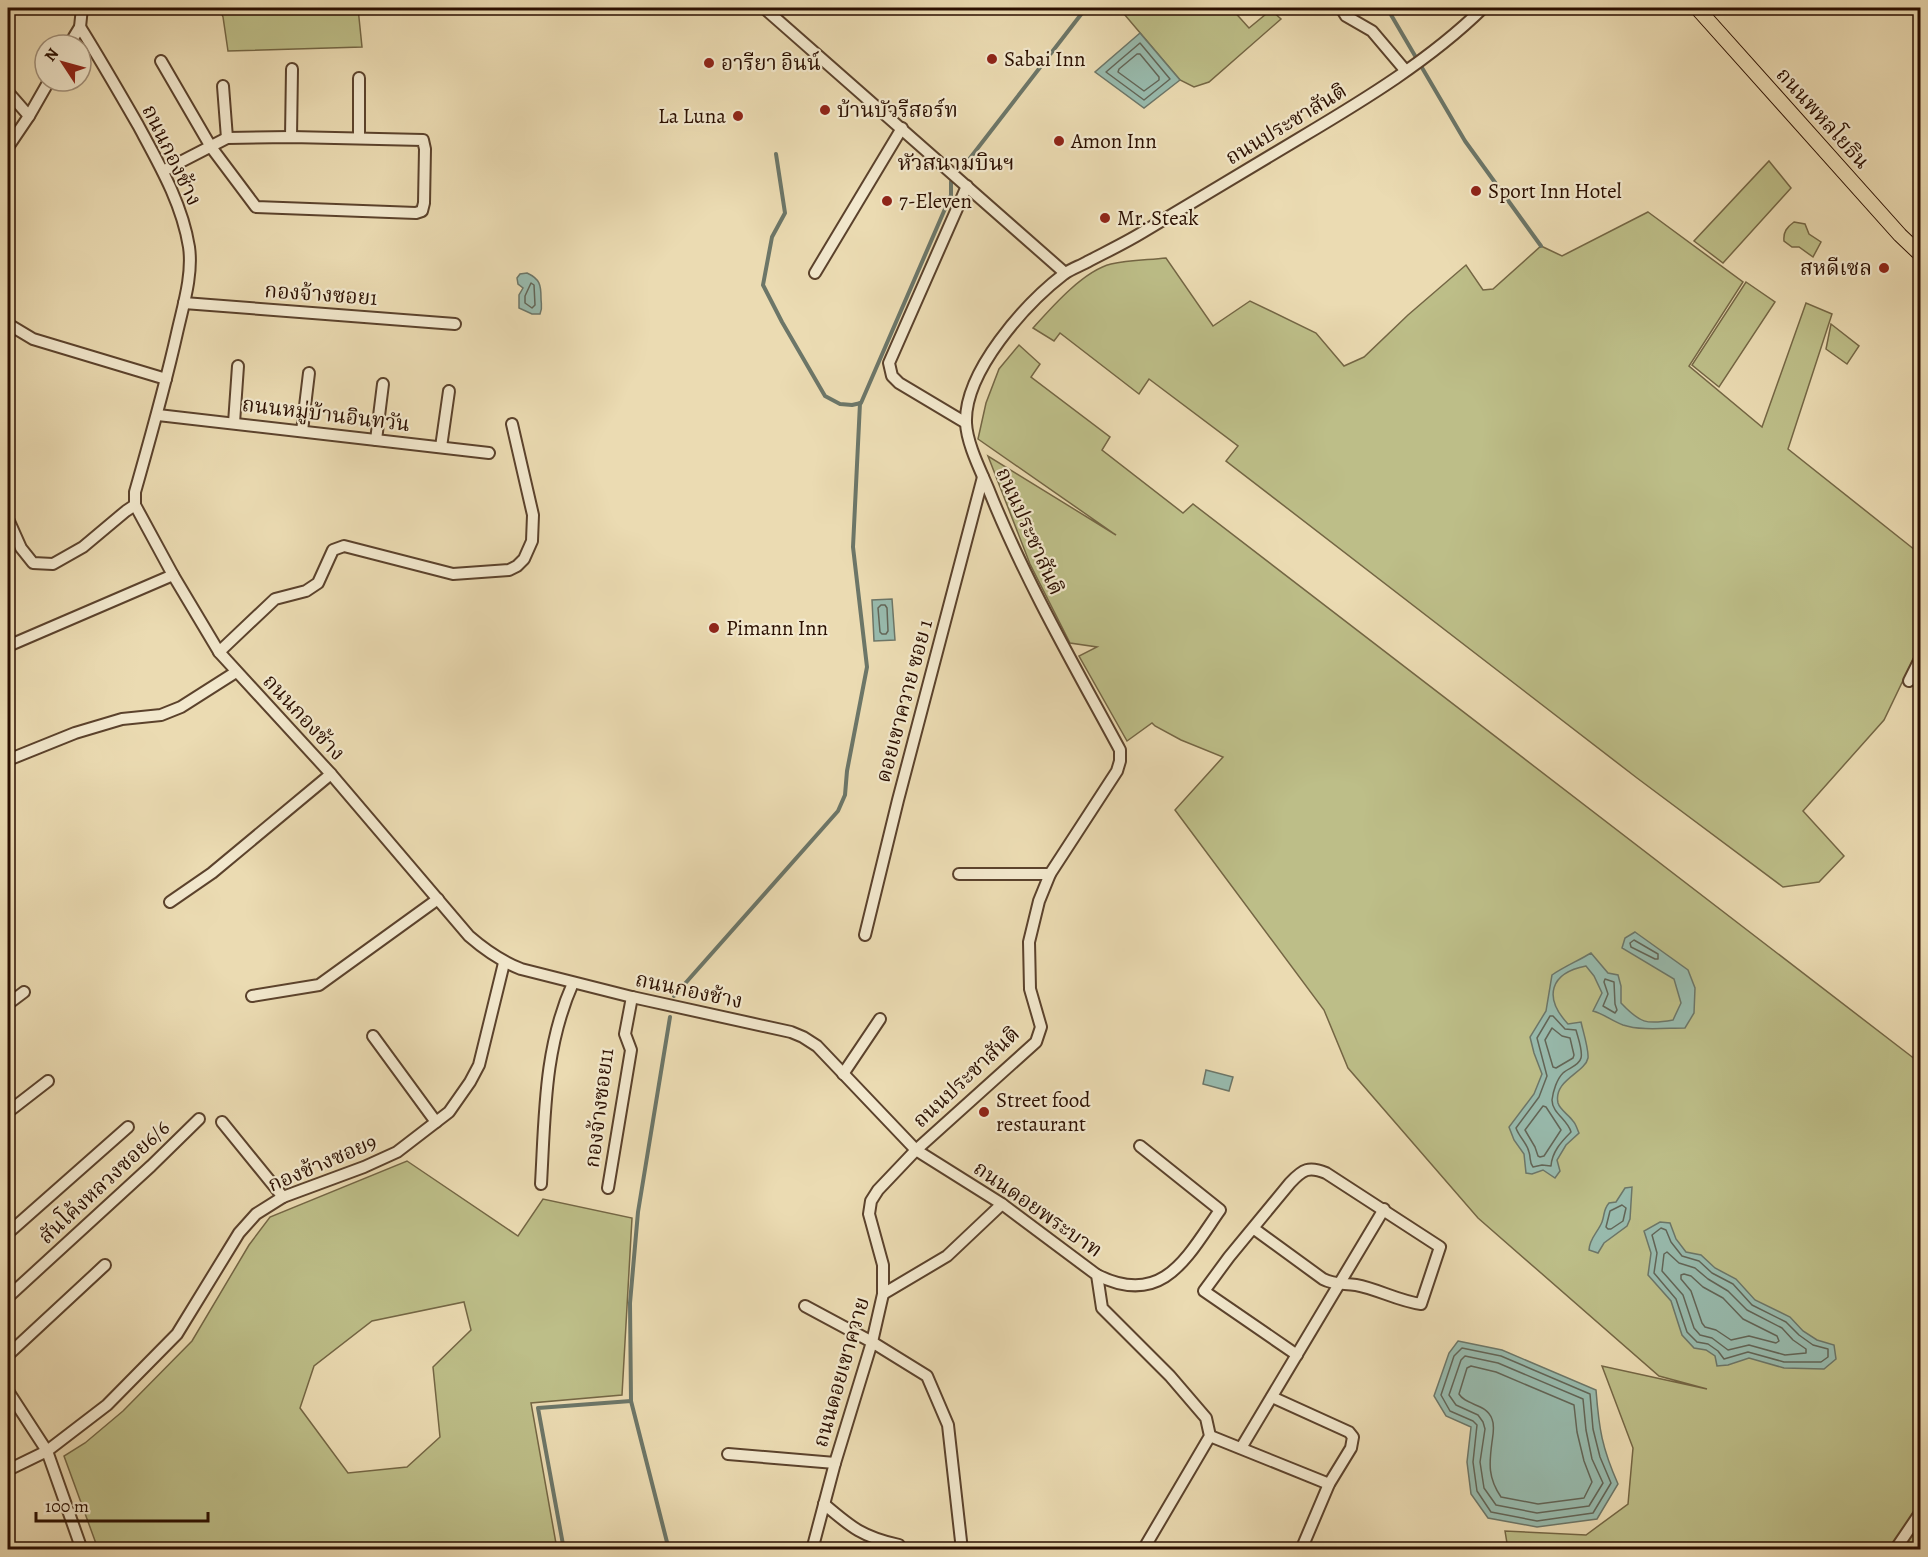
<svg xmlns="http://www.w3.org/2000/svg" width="1928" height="1557" viewBox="0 0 1928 1557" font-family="Alegreya,'Noto Serif Thai',serif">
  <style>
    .green { fill: #bdbe88; stroke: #746644; stroke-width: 1.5; fill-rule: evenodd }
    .water { fill: #98bbae; stroke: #6c7668; stroke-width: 1.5 }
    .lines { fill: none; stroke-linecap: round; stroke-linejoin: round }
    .shore { stroke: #626557; stroke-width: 1.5 }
    .stream { stroke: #6c7668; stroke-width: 4 }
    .minor-casing { stroke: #5b422c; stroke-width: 14 }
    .major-casing { stroke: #2b0f00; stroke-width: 16 }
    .minor { stroke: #f2e8cd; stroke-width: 10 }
    .major { stroke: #ebdbb2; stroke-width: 14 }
    .poi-dot { fill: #8f2418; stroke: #f2e8cd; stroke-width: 2 }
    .labels { text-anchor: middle; stroke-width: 4.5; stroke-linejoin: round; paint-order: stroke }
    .poi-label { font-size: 21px; fill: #2b0f00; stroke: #f2e8cd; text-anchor: start }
    .street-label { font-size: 21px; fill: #2b0f00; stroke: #f2e8cd }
    .neighbourhood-label { font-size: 22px; fill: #2b0f00; stroke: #f2e8cd }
  </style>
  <rect width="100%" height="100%" fill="#ebdbb2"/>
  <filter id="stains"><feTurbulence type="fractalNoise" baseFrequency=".00333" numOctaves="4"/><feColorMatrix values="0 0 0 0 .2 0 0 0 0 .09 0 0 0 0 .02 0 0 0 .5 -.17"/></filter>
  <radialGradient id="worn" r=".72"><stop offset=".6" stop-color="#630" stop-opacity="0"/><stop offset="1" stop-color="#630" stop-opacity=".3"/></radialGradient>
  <g class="green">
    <polygon points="219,8 358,8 362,47 228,51 223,17"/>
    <polygon points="1119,8 1231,8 1249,28 1271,10 1281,19 1209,82 1194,87 1180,80"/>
    <polygon points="1769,161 1791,188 1723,263 1694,241"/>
    <path d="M1648,212L1743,282L1689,366L1762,427L1806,303L1832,314L1788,449L1920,554V645L1884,720L1803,811L1844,856L1819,882L1783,887L1637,778L1226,461L1238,446L1149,379L1139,394L1060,333L1054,341L1033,328C1051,308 1083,271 1111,264C1128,260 1148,260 1166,258L1213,326L1250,301L1316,333L1344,366L1364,357L1408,315L1466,265L1483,290L1493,289L1541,246L1562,256Z"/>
    <path d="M1794,222L1805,224L1809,234L1821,242L1813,257L1799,247H1792L1784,241C1783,232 1787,227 1794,222Z"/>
    <polygon points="1746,282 1775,302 1719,387 1692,365"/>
    <polygon points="1831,324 1859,346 1847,364 1826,349"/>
    <polygon points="1019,345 1040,364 1031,377 1110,437 1102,450 1183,513 1193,504 1920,1063 1920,1549 1508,1549 1505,1531 1586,1535 1628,1504 1633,1448 1602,1366 1707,1389 1659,1376 1478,1218 1348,1068 1324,1010 1175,810 1223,757 1181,740 1155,726 1152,723 1127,741 1079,656 1097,647 1070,643 1030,564 988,456 1116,535 978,439 986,403 999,369"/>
    <path d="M407,1161L518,1236L543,1199L632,1218L622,1395L531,1403L557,1549H98L64,1456L85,1443L123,1411L192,1341L249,1245L270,1217ZM464,1302L471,1330L433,1367L440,1437L407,1467L348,1473L300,1408L314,1366L372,1321Z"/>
  </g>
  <g class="water">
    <polygon points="1140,33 1180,80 1144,108 1095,72"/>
    <path d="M527,273C540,279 541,285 541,298C541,305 543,307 540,314H532L519,308V295L523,288L518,284L517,278L520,274Z"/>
    <polygon points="892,599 895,640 874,641 872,600"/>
    <path d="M1635,932L1688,970L1695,988L1694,1013L1685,1028C1665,1028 1641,1031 1623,1025C1612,1021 1604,1014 1593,1011L1602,993L1594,976L1586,966C1550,973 1543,997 1568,1024L1581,1022C1583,1031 1589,1050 1588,1058C1585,1073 1553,1080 1558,1103C1560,1110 1569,1115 1573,1121C1576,1124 1577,1129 1579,1133L1566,1145L1557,1160L1560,1171L1555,1178L1543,1170L1532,1174L1526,1173L1524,1154L1514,1140L1509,1127L1534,1094L1542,1074L1534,1053L1530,1037L1546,1011L1552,975C1565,966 1578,961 1591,953L1608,973L1618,975L1621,986V1003C1640,1023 1646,1025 1673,1020L1681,1003L1674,979L1622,948L1625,938Z"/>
    <polygon points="1206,1070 1233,1077 1229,1091 1203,1084"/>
    <path d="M1632,1187L1630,1219L1627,1226L1604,1243L1598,1253L1589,1250C1589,1239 1598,1232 1602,1222C1605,1214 1603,1210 1609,1203L1616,1202L1625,1188Z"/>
    <polygon points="1660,1222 1670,1223 1676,1239 1686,1252 1701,1255 1715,1268 1736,1279 1755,1300 1790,1317 1803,1331 1817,1340 1834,1345 1836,1359 1824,1369 1784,1368 1749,1358 1728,1365 1717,1366 1715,1356 1706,1350 1694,1348 1682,1335 1671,1301 1648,1275 1651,1253 1644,1231"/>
    <path d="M1458,1341L1502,1350L1596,1390C1599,1429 1602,1448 1618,1484L1597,1519L1537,1527L1488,1518L1471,1494L1467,1462L1471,1427L1446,1416L1434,1396L1449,1353Z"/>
  </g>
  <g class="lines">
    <g class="shore">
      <polygon points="1140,43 1170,79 1144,100 1106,72"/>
      <polygon points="1137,54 1140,54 1159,77 1159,80 1144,91 1118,72 1119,69"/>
      <polygon points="531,283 534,285 535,305 532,308 525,303 525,296"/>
      <polygon points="881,605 885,605 887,608 888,631 886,634 882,634 880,632 878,608"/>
      <polygon points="1634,940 1658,954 1658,959 1655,959 1631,947 1630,943"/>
      <polygon points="1605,979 1614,982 1615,1004 1617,1010 1615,1013 1603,1006 1608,994 1604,982"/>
      <path d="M1550,1016H1553L1565,1029L1576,1030C1578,1038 1583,1051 1581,1058C1579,1066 1568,1068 1563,1073C1557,1079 1553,1091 1552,1100C1552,1113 1568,1120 1571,1132C1561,1142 1552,1152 1551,1166L1542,1165L1533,1167C1529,1162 1531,1158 1529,1152C1527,1143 1519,1137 1516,1128L1539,1097L1547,1076L1537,1038Z"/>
      <polygon points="1552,1028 1562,1036 1570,1038 1574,1055 1573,1058 1556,1068 1553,1067 1545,1040"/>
      <polygon points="1543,1106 1546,1107 1561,1130 1544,1156 1540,1157 1538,1156 1535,1147 1525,1130"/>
      <polygon points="1622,1205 1626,1208 1623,1221 1611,1229 1608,1229 1606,1227 1610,1211"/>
      <polygon points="1661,1228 1666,1230 1671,1242 1682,1256 1699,1261 1712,1273 1733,1284 1752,1305 1786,1322 1799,1335 1813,1345 1828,1349 1828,1357 1821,1362 1784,1362 1748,1352 1724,1359 1718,1351 1708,1344 1697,1342 1687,1332 1676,1299 1654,1273 1657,1253 1652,1235"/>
      <polygon points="1667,1252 1679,1263 1695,1268 1708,1279 1728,1291 1747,1310 1782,1328 1793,1340 1806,1349 1806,1353 1785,1355 1749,1345 1728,1350 1712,1338 1700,1335 1694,1328 1683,1295 1662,1271 1664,1254"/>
      <polygon points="1684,1274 1691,1276 1703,1287 1723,1298 1743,1319 1777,1336 1779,1341 1776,1343 1749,1336 1731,1340 1716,1330 1705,1327 1702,1323 1691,1291 1681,1279 1681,1275"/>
      <polygon points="1462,1348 1501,1356 1590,1394 1593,1429 1600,1457 1611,1483 1593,1513 1537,1521 1491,1512 1477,1491 1473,1462 1477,1425 1473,1421 1450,1411 1441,1395 1454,1356"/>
      <polygon points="1465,1356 1498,1363 1583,1399 1586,1430 1592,1459 1603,1483 1589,1506 1537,1513 1496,1505 1484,1488 1480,1462 1485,1429 1483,1422 1478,1415 1456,1405 1449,1395 1461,1360"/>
      <path d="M1471,1366L1496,1372L1574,1405L1577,1432L1584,1461L1592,1482L1584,1498L1538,1504L1501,1497C1488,1478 1489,1464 1492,1442C1493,1435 1495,1426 1492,1419C1486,1403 1466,1406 1459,1394L1467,1368Z"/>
    </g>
    <g class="stream">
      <polyline points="1387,8 1465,141 1541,246"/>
      <polyline points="776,154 785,213 772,237 763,285 782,322 825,396 840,404 852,405 861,403 951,195 951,182 952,180"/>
      <polyline points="967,162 1086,8"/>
      <polyline points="674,996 838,811 845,795 847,771 867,667 853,547 860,403"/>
      <polyline points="564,1550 538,1408 631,1401"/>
      <polyline points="669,1550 631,1401 630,1303 638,1212 670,1017"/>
    </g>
    <g class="minor-casing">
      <g id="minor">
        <polyline points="764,8 1065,273"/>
        <polyline points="1341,8 1346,16 1372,31 1405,70"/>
        <path d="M80,27C100,59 119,92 138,125C159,164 182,203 189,247C193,275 183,306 177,333C165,387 150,439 135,492V505L173,575L219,652L331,774L469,936C485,950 501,961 521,969L632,997L791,1032L803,1037L817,1046L916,1150L1002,1204L1097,1275L1102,1308L1170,1376L1206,1418L1210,1436L1143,1550"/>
        <polyline points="69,45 80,27 82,8"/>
        <polyline points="161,61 211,147 256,207 416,213 422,211 424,203 425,149 423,140 291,137 227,138 163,171"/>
        <polyline points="359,78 359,138"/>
        <polyline points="223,86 227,138"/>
        <polyline points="8,92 29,116"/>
        <polyline points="291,137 292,69"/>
        <polyline points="8,147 29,116 49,81"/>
        <polyline points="815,273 902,128"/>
        <polyline points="184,303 455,324"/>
        <polyline points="8,324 33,339 166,379"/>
        <polyline points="158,415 489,453"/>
        <polyline points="234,423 238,366"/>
        <polyline points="966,423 899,383 892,376 889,363 967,186"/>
        <polyline points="302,431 309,373"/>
        <polyline points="376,440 383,384"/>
        <polyline points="441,447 449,391"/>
        <polyline points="8,519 21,548 33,563 53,564 83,547 126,511 135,505"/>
        <polyline points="8,646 173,575"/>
        <polyline points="219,652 275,599 306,591 318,583 333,550 344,546 453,574 509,570 517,566 524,559 532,541 533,515 512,424"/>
        <polyline points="1909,681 1920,659"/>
        <polyline points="8,760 75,733 122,719 161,715 181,707 236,672"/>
        <polyline points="959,874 1050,874"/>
        <polyline points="170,902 212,873 331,774"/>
        <polyline points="865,935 898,800 983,477"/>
        <polyline points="252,996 319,985 438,899"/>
        <polyline points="8,1004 24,992"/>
        <polyline points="373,1036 436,1122"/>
        <polyline points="843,1074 880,1019"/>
        <polyline points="8,1112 48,1081"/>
        <polyline points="222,1122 283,1197"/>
        <path d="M541,1184C545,1114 544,1048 573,983"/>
        <polyline points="608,1188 631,1050 625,1034 632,997"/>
        <path d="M1253,1228L1323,1279C1334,1285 1344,1283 1356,1285C1378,1289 1398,1301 1421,1304L1440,1247L1326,1173C1309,1166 1303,1169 1290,1183L1229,1257L1204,1291L1297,1355"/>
        <polyline points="8,1233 128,1127"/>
        <path d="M1097,1275C1163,1308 1187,1257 1220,1210L1140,1146"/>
        <polyline points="883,1294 947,1256 1002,1204"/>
        <polyline points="8,1297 151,1166 199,1119"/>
        <polyline points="805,1306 872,1342 927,1376 948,1425 962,1550"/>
        <polyline points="8,1355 105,1265"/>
        <polyline points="8,1391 47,1451 82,1550"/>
        <polyline points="1272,1397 1349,1432 1353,1437 1351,1448 1329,1484 1301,1550"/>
        <polyline points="1210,1436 1329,1484"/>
        <polyline points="1241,1448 1384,1209"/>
        <polyline points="728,1454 835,1463"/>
        <polyline points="8,1470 47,1451 107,1405 177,1334 239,1233 256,1214 283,1197 364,1167 397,1152 449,1112 470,1082 479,1065 504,963"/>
        <path d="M824,1504C852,1528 863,1537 899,1545"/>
        <polyline points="8,1527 8,1529"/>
        <path d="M812,1550L835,1463L872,1342L883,1294V1265L869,1214L871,1201L878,1190L916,1150L1036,1042L1041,1027L1030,989L1029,942L1039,901L1050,874L1117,771L1120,761V750C1074,665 1026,582 990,493C982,473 967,445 966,423C964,372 1025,304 1064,274C1071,269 1080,266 1087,262C1106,252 1125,243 1143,232C1195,201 1248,169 1300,138C1364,100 1430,60 1483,8"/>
        <polyline points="1895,1550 1920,1513"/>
      </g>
    </g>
    <g class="major-casing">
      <polyline id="major" points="1697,8 1900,235 1920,254"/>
    </g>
    <use href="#minor" class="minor"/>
    <use href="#major" class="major"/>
  </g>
  <g class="poi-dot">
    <circle cx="992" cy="59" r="6"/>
    <circle cx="709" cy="63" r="6"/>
    <circle cx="825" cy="110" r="6"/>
    <circle cx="738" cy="116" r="6"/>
    <circle cx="1059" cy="141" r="6"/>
    <circle cx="1476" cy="191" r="6"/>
    <circle cx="887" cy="201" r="6"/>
    <circle cx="1105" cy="218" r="6"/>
    <circle cx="1884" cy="268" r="6"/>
    <circle cx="714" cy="628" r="6"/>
    <circle cx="984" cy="1112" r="6"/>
  </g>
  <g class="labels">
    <g class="poi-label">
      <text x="1004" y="66">Sabai Inn</text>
      <text x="721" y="70">อารียา อินน์</text>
      <text x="837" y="117">บ้านบัวรีสอร์ท</text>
      <text x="726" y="123" text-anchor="end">La Luna</text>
      <text x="1071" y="148">Amon Inn</text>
      <text x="1488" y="198">Sport Inn Hotel</text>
      <text x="899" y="208">7-Eleven</text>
      <text x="1117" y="225">Mr. Steak</text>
      <text x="1872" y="275" text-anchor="end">สหดีเซล</text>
      <text x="726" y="635">Pimann Inn</text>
      <text x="996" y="1107">Street food<tspan x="996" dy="24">restaurant</tspan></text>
    </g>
    <g class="street-label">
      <text transform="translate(1823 118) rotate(48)" y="7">ถนนพหลโยธิน</text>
      <text transform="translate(1286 124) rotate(-31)" y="7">ถนนประชาสันติ</text>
      <text transform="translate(172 155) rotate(64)" y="7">ถนนกองช้าง</text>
      <text transform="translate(321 294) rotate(4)" y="7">กองจ้างซอย1</text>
      <text transform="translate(326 414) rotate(7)" y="7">ถนนหมู่บ้านอินทวัน</text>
      <text transform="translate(1030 531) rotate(66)" y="7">ถนนประชาสันติ</text>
      <text transform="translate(904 701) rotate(-75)" y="7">ดอยเขาควาย ซอย 1</text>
      <text transform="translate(304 717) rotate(47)" y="7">ถนนกองช้าง</text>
      <text transform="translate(689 990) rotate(12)" y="7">ถนนกองช้าง</text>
      <text transform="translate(966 1077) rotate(-43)" y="7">ถนนประชาสันติ</text>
      <text transform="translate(599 1108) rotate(-83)" y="7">กองจ้างซอย11</text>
      <text transform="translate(322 1163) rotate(-23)" y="7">กองช้างซอย9</text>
      <text transform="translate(104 1182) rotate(-43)" y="7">สันโค้งหลวงซอย6/6</text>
      <text transform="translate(1038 1209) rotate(35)" y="7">ถนนดอยพระบาท</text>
      <text transform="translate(841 1372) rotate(-74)" y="7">ถนนดอยเขาควาย</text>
    </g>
    <g class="neighbourhood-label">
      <text x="956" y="170">หัวสนามบินฯ</text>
    </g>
  </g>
  <rect width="1928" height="1557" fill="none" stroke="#ebdbb2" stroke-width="30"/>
  <rect x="9" y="9" width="1910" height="1539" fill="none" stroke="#2b0f00" stroke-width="3"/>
  <rect x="15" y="15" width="1898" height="1527" fill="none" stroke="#2b0f00" stroke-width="1.5"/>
  <g transform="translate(63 63) rotate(306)"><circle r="28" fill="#f2e8cd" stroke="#a2917b" stroke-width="1.5"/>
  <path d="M0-4.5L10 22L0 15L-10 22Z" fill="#8f2418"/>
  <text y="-9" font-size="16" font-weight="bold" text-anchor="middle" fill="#2b0f00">N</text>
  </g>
  <path d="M36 1512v9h172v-9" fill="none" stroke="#2b0f00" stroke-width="3"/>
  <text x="45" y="1512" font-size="18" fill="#2b0f00" stroke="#f2e8cd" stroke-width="4.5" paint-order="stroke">100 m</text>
  <rect width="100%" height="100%" filter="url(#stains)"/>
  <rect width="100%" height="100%" fill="url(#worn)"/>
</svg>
